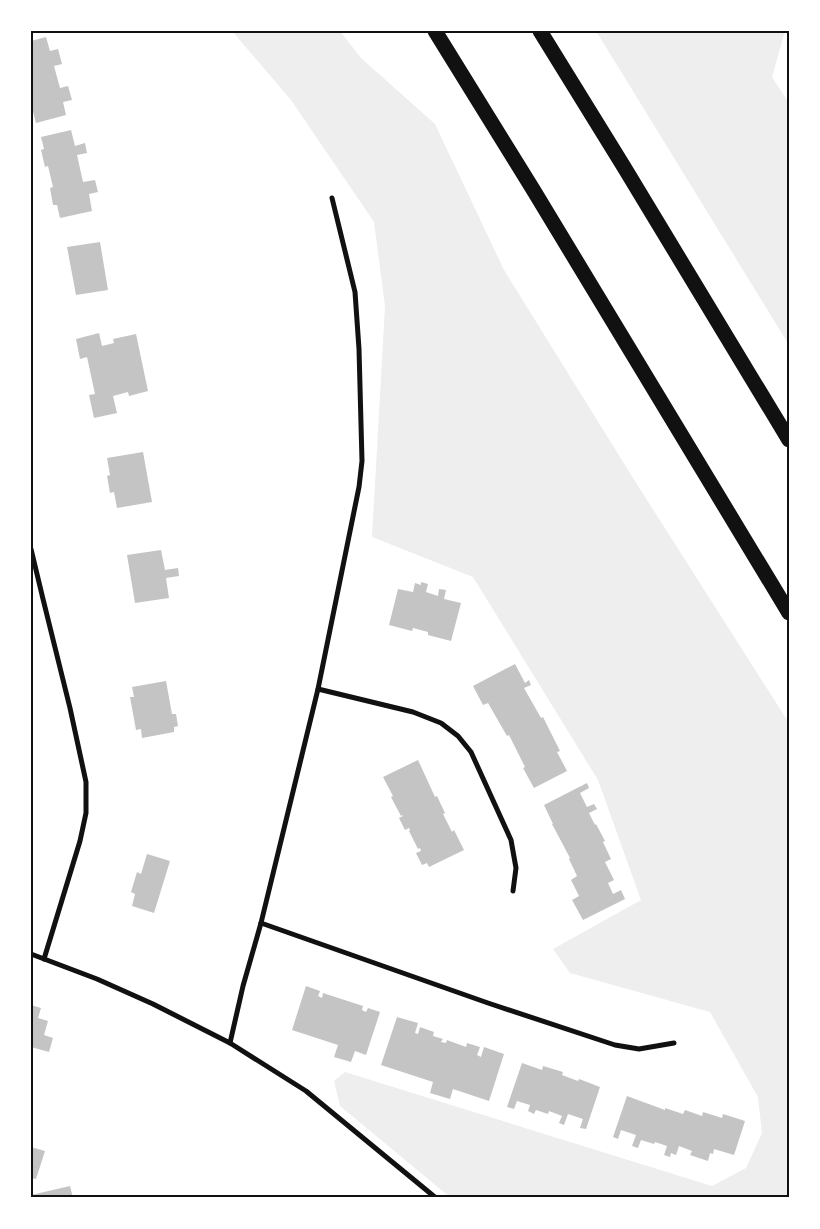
<svg xmlns="http://www.w3.org/2000/svg" width="820" height="1229" viewBox="0 0 820 1229" font-family="'Source Serif 4',serif">
  <style>
    .green { fill: #eee }
    .building { fill: #c4c4c4 }
    .lines { fill: none; stroke-linecap: round; stroke-linejoin: round }
    .minor { stroke: #111; stroke-width: 5 }
    .motorway { stroke: #111; stroke-width: 15 }
    .neatline { fill: none; stroke: #111; stroke-width: 2 }
  </style>
  <rect width="100%" height="100%" fill="#fff"/>
  <g class="green">
    <polygon points="232,31 340,31 361,58 435,124 504,270 633,478 789,723 789,1198 451,1198 340,1106 334,1081 345,1072 712,1186 746,1168 762,1133 758,1097 710,1012 570,973 553,949 641,900 598,780 473,577 372,537 385,306 374,222 291,100"/>
    <polygon points="596,31 785,31 772,77 789,103 789,345"/>
  </g>
  <g class="building">
    <polygon points="46,37 50,51 58,49 62,64 54,66 60,88 68,86 72,100 63,102 66,115 36,123 31,104 31,41"/>
    <polygon points="71,130 75,146 85,143 87,153 77,155 83,182 95,180 98,192 89,194 92,211 60,218 57,205 53,205 50,188 53,187 48,166 45,167 41,150 44,149 41,137"/>
    <polygon points="100,242 108,290 76,295 67,247"/>
    <polygon points="99,333 102,346 114,343 113,339 136,334 148,391 129,396 128,392 113,396 117,413 94,418 89,395 95,394 87,357 80,359 76,339"/>
    <polygon points="143,452 152,502 117,508 114,492 110,493 107,476 110,475 107,458"/>
    <polygon points="161,550 165,570 178,568 179,576 166,578 169,598 135,603 127,555"/>
    <polygon points="421,582 428,584 426,592 438,596 439,589 446,590 444,599 461,603 451,641 428,635 428,632 413,628 412,631 389,625 398,589 413,592 415,583 421,585"/>
    <polygon points="515,664 525,683 529,680 531,685 524,688 541,718 543,717 560,751 557,752 567,771 534,788 523,768 525,767 509,735 507,736 488,703 483,705 473,686"/>
    <polygon points="166,681 172,714 176,714 178,726 174,727 174,732 142,738 141,729 136,730 130,697 134,697 132,687"/>
    <polygon points="418,760 435,797 437,796 445,813 443,814 452,832 454,830 464,850 429,867 427,863 422,865 416,853 421,851 420,848 418,849 409,831 410,830 409,828 405,830 399,818 403,816 402,815 401,816 391,797 393,796 383,777"/>
    <polygon points="587,783 589,788 580,793 587,807 594,804 597,809 589,813 595,825 596,824 605,841 603,842 611,859 605,862 614,880 608,883 613,894 621,890 625,899 583,920 572,900 579,896 571,880 577,876 569,859 570,858 552,824 553,824 544,805"/>
    <polygon points="147,854 170,861 154,913 132,906 135,894 131,892 137,872 141,874"/>
    <polygon points="306,986 320,991 318,996 322,998 323,993 363,1006 362,1010 366,1012 368,1008 380,1012 366,1055 355,1051 351,1062 334,1057 338,1045 292,1030"/>
    <polygon points="31,1005 41,1008 38,1018 48,1021 44,1035 53,1038 49,1052 31,1047"/>
    <polygon points="397,1017 418,1023 415,1033 418,1034 420,1027 434,1032 433,1036 443,1039 441,1042 446,1043 447,1040 466,1047 467,1043 480,1047 477,1055 481,1057 484,1047 504,1054 489,1101 453,1089 450,1099 430,1093 433,1082 381,1065"/>
    <polygon points="522,1063 542,1070 543,1066 563,1072 562,1075 578,1081 579,1079 600,1087 586,1129 580,1128 583,1119 568,1114 564,1125 559,1123 562,1116 549,1111 548,1114 536,1110 534,1114 528,1111 530,1105 517,1101 514,1109 507,1107"/>
    <polygon points="627,1096 665,1110 665,1108 683,1114 685,1110 702,1116 703,1112 722,1118 723,1114 745,1121 734,1155 714,1149 713,1154 710,1153 708,1161 690,1155 692,1151 679,1146 676,1155 671,1153 670,1157 664,1155 667,1146 655,1142 654,1144 641,1140 638,1148 632,1146 636,1135 621,1130 618,1139 613,1137"/>
    <polygon points="31,1147 45,1151 36,1179 31,1178"/>
    <polygon points="70,1186 73,1198 32,1198 31,1195"/>
  </g>
  <g class="lines">
    <g class="minor">
      <polyline points="31,549 43,599 70,708 86,782 86,813 80,841 44,959"/>
      <polyline points="318,689 413,712 441,723 458,736 471,752 511,840 516,868 513,891"/>
      <polyline points="261,923 488,1003 615,1045 639,1049 674,1043"/>
      <polyline points="31,954 97,979 153,1004 230,1043 306,1091 436,1198"/>
      <polyline points="230,1043 243,986 261,923 318,689 359,487 362,461 359,349 355,292 332,198"/>
    </g>
    <g class="motorway">
      <polyline points="435,31 534,191 789,613"/>
      <polyline points="540,31 624,167 789,440"/>
    </g>
  </g>
  <rect width="820" height="1229" fill="none" stroke="#ffffff" stroke-width="65"/>
  <rect x="32" y="32" width="756" height="1164" class="neatline"/>
</svg>
